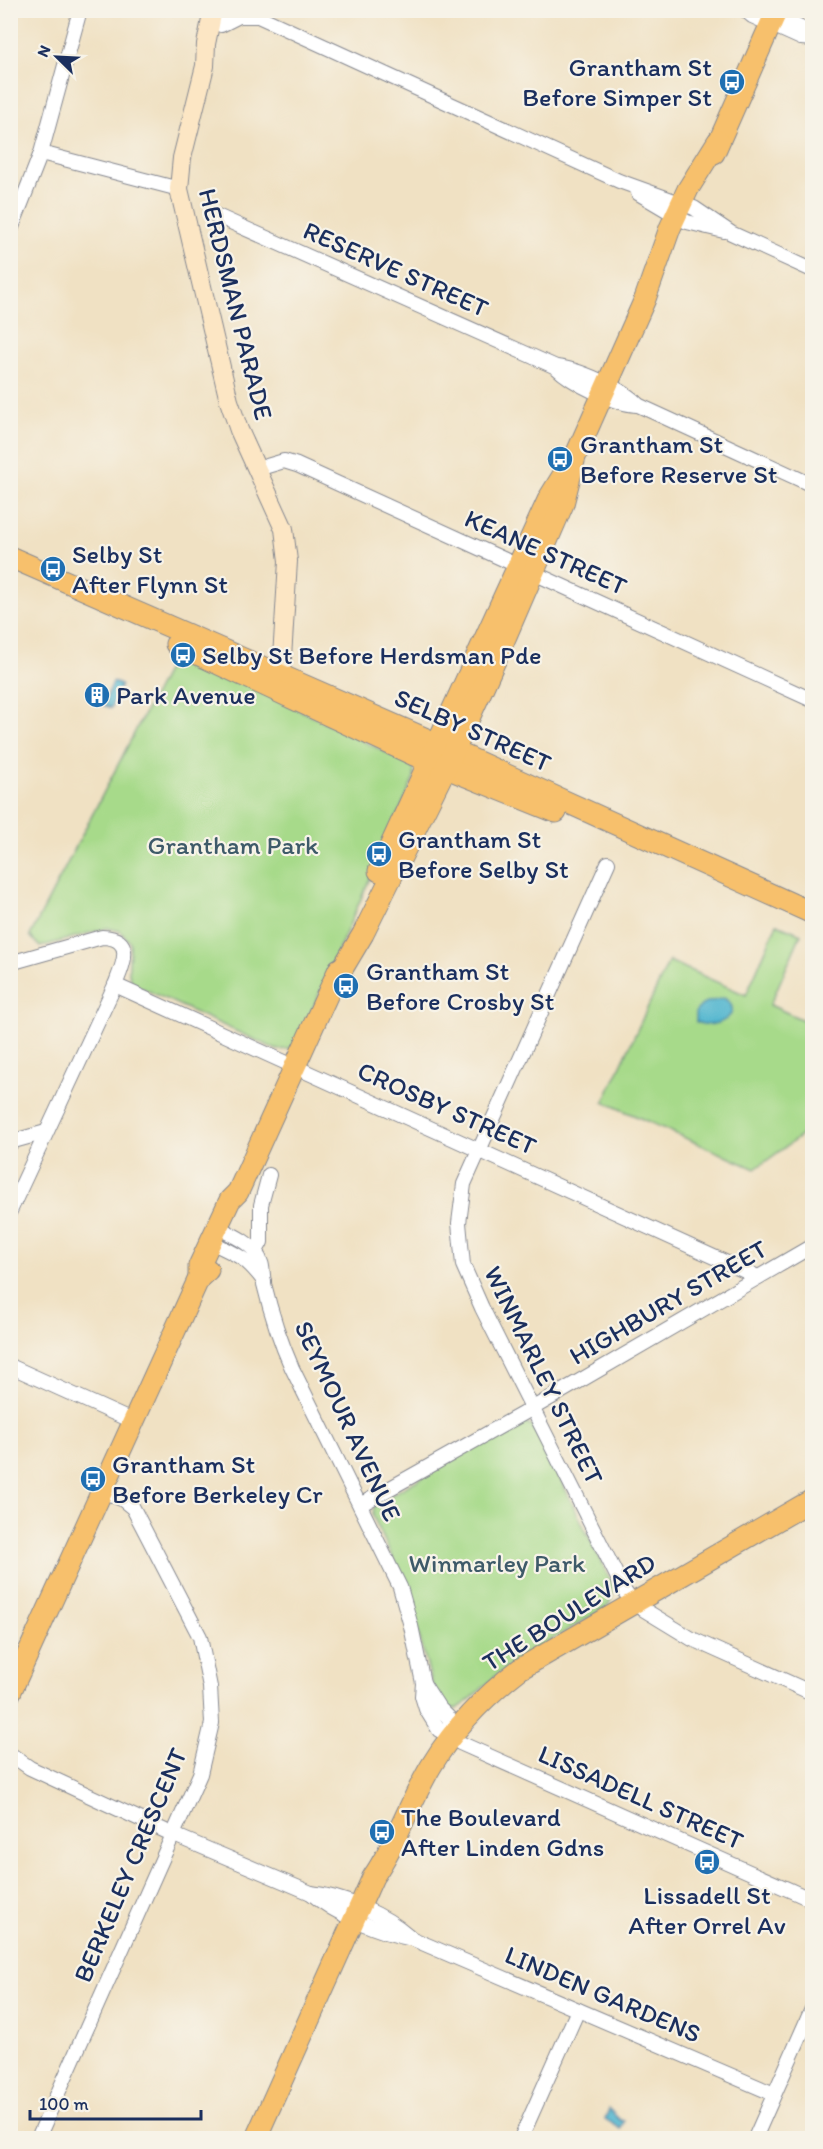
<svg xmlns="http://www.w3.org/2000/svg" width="823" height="2149" viewBox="0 0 823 2149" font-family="Itim,sans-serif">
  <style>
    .green { fill: #a7da8a; stroke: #618474; stroke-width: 1.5 }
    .water { fill: #51b6cf; stroke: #367296; stroke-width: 1.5 }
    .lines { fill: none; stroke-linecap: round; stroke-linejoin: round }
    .minor-casing { stroke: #868890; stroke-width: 16 }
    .secondary-casing { stroke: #868890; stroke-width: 20 }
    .primary-casing { stroke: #868890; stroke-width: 23 }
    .minor { stroke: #fff; stroke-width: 14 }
    .secondary { stroke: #fce6c4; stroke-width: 18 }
    .primary { stroke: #f7c06c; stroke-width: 21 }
    .labels { text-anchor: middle; stroke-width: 4.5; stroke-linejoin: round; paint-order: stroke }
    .poi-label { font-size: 26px; fill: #1b2f5e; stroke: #f7f3e8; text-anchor: start }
    .street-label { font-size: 26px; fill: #1b2f5e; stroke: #f7f3e8 }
    .park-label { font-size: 26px; fill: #3e5a69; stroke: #f7f3e8 }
  </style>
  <rect width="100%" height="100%" fill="#f7f3e8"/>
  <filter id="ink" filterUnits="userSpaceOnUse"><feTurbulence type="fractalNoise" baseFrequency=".0167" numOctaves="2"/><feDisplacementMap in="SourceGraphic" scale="12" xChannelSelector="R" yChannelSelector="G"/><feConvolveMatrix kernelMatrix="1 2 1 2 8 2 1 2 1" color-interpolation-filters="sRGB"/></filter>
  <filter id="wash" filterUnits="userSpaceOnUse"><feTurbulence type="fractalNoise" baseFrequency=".008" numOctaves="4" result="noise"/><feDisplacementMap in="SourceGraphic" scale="24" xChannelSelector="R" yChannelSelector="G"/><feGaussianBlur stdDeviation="1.35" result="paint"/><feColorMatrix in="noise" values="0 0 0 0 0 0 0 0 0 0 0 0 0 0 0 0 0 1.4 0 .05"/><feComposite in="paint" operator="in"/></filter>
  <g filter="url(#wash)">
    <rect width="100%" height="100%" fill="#f0e1c3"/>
    <g class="green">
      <path d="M177,650L410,764L414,769V778L298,1042L290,1049L277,1050L133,984C125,973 131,956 130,942L120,931L107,928L40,947L30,936Z"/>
      <polygon points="777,924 801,934 770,1005 812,1024 812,1113 802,1135 755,1169 604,1102 669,961 746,995"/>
      <path d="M524,1423L531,1426L537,1432L613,1586C613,1596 612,1602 605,1608C568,1630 532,1650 497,1675C488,1682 466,1705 458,1708C445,1712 440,1701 434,1691L405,1584L373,1516L374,1507L377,1503L515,1424Z"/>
    </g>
    <g class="water">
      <polygon points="113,682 121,685 111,708 103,705"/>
      <path d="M724,998C747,1013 716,1031 696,1022V1011L704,1003Z"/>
      <polygon points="609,2109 620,2120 624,2121 621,2129 605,2119"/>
    </g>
  </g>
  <g filter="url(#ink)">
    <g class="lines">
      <g class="minor-casing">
        <g id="minor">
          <polyline points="250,10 258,16 619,181 694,208 731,233 812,270"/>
          <polyline points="745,10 752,16 801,38 812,39"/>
          <polyline points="763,10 805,30 812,39"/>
          <polyline points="221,25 239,16 258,16"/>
          <polyline points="41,153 179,189"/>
          <polyline points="638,193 687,222 724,231"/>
          <path d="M215,215L556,367C576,368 626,390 638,405"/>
          <polyline points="10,232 41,153 80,10"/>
          <path d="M556,367C572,383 616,405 638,405L812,485"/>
          <polyline points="257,469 284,461 297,465 812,700"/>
          <polyline points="608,863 464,1184 459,1223 463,1265 482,1308 625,1592 633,1603 692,1639 812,1693"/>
          <path d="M10,963L102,937C136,938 123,965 115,985L10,1211"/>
          <polyline points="115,985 758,1277"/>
          <polyline points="10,1142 46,1132"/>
          <path d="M217,1227C230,1234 248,1241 256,1253C264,1263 262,1272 264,1284C271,1313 280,1341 292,1368L400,1587L411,1626L423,1683L422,1696L426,1709L439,1730L451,1736L460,1743L812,1900"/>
          <path d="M211,1242C237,1255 245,1256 264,1281"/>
          <polyline points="256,1251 261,1242 261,1205 269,1175"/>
          <polyline points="10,1366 134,1422"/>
          <polyline points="360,1505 533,1408 812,1246"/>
          <polyline points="423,1683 439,1708 449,1718 451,1736"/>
          <path d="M10,1754L30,1768L174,1835L311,1893C344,1897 384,1914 409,1936"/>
          <path d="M311,1893C336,1915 381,1933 413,1939L774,2094"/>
          <polyline points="38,2138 200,1774 212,1723 210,1687 200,1637 133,1508 122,1499 102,1491"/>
          <polyline points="521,2138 578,2010"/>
          <polyline points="755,2138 812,2009"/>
        </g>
      </g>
      <g class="secondary-casing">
        <polyline id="secondary" points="213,10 206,44 205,66 182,158 179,189 229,401 239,430 284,529 288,561 281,674 276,687"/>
      </g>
      <g class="primary-casing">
        <g id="primary">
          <polyline points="714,153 777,10"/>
          <polyline points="10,557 454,751 812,913"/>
          <polyline points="176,644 414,755 556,812"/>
          <polyline points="379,871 549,498 565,472"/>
          <polyline points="335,981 363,934 454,751 499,652 563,504 575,457 645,299 670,228 688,189 718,141"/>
          <polyline points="199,1278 199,1266 230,1200 238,1192 339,969"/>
          <polyline points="10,1693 199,1278 208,1270"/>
          <path d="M256,2138L373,1877C398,1841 410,1800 433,1763C456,1725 485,1696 520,1669L812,1500"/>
        </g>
      </g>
      <use href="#minor" class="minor"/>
      <use href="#secondary" class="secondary"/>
      <use href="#primary" class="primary"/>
    </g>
  </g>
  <defs>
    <g id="bus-disc" transform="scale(1.35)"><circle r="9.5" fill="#1f6fb2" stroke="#f7f3e8"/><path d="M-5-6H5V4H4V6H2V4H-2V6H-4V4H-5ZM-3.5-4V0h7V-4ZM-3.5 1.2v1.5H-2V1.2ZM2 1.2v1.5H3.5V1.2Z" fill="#fff"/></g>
    <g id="building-disc" transform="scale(1.35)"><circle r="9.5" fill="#1f6fb2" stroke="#f7f3e8"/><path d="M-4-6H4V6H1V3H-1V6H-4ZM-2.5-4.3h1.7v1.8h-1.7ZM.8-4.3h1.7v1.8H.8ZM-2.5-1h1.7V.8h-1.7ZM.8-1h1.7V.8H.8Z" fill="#fff"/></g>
  </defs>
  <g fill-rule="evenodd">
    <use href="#bus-disc" x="732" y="82"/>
    <use href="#bus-disc" x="560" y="459"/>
    <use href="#bus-disc" x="53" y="569"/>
    <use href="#bus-disc" x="183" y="655"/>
    <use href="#building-disc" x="97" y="695"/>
    <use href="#bus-disc" x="379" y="854"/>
    <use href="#bus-disc" x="346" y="986"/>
    <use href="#bus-disc" x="93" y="1479"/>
    <use href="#bus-disc" x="382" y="1832"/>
    <use href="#bus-disc" x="707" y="1862"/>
  </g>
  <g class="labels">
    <g class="poi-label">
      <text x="712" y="76" text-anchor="end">Grantham St<tspan x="712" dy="30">Before Simper St</tspan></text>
      <text x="580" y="453">Grantham St<tspan x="580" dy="30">Before Reserve St</tspan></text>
      <text x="72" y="563">Selby St<tspan x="72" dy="30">After Flynn St</tspan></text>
      <text x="202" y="664">Selby St Before Herdsman Pde</text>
      <text x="116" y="704">Park Avenue</text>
      <text x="398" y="848">Grantham St<tspan x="398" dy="30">Before Selby St</tspan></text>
      <text x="366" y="980">Grantham St<tspan x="366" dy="30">Before Crosby St</tspan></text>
      <text x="112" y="1473">Grantham St<tspan x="112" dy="30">Before Berkeley Cr</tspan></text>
      <text x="401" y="1826">The Boulevard<tspan x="401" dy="30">After Linden Gdns</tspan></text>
      <text x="707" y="1904" text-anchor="middle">Lissadell St<tspan x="707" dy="30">After Orrel Av</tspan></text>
    </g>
    <g class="street-label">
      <text transform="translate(396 269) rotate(24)" y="9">RESERVE STREET</text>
      <text transform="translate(236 304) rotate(76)" y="9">HERDSMAN PARADE</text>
      <text transform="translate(546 552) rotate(24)" y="9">KEANE STREET</text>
      <text transform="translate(473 730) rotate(24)" y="9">SELBY STREET</text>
      <text transform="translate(447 1108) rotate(24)" y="9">CROSBY STREET</text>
      <text transform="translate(668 1302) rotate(-30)" y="9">HIGHBURY STREET</text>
      <text transform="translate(544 1375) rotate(64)" y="9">WINMARLEY STREET</text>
      <text transform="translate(348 1421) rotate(65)" y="9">SEYMOUR AVENUE</text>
      <text transform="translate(569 1612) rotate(-32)" y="9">THE BOULEVARD</text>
      <text transform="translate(641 1797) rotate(24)" y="9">LISSADELL STREET</text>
      <text transform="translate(130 1865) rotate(-67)" y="9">BERKELEY CRESCENT</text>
      <text transform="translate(603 1994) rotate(23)" y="9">LINDEN GARDENS</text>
    </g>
    <g class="park-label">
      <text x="233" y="854">Grantham Park</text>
      <text x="497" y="1572">Winmarley Park</text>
    </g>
  </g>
  <rect width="823" height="2149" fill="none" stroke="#f7f3e8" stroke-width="36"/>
  <g transform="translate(57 57) rotate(294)" stroke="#f7f3e8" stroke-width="4.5" paint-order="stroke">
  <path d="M0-4.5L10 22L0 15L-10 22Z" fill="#1b2f5e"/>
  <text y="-9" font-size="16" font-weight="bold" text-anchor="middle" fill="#1b2f5e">N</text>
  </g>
  <path d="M30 2110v9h171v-9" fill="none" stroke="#1b2f5e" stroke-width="3"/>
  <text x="39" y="2110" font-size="18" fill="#1b2f5e" stroke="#f7f3e8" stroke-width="4.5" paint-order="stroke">100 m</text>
</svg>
